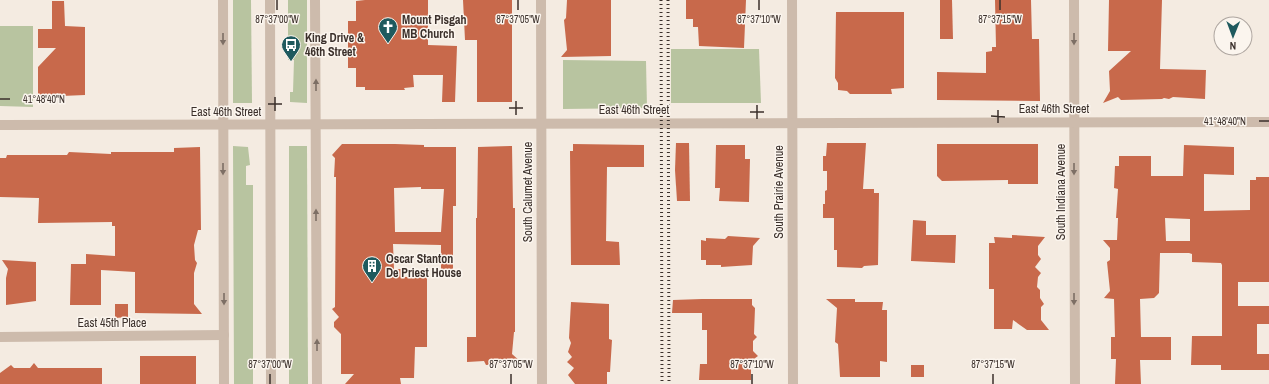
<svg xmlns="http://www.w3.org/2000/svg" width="1269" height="384" viewBox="0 0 1269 384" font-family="'Archivo Narrow',sans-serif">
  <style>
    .green { fill: #b8c4a0 }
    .building { fill: #c8694b; fill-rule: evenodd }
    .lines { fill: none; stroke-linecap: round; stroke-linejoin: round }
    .minor { stroke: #cdbbac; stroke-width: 10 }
    .rail { stroke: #3b302b; stroke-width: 3; stroke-dasharray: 1 3; stroke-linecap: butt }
    .oneway { fill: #7d6f65 }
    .ticks { fill: none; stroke: #3b302b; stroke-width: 1.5 }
    .labels { text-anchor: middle; stroke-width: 3; stroke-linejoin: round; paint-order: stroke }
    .poi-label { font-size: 12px; font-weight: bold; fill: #3b302b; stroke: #fbf5ee; text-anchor: start }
    .street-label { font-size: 12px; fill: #3b302b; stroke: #fbf5ee }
    .ticks-label { font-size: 10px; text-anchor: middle; fill: #3b302b; stroke: #fbf5ee; stroke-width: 3; stroke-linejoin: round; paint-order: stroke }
  </style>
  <rect width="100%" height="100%" fill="#f4ebe1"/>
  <g class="green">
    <polygon points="233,0 251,0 252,103 233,103"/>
    <polygon points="288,0 307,0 307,103 290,102 290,92 293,92 294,60 288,60"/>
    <polygon points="0,26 33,26 33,107 0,106"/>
    <polygon points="671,49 759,49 761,103 671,103"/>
    <polygon points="563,60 646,61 647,108 563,109"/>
    <polygon points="233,146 248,147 250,165 246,166 246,185 253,185 253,384 234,384"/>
    <polygon points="289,146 307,146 308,384 289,384"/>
  </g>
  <g class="building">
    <polygon points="365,0 428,0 428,45 457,46 455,102 442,102 443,75 413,75 414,87 404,88 405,90 365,90 365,87 356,87 356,68 348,68 348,21 356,21 356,1"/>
    <polygon points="463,0 512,0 512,102 477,102 477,40 465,40"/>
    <polygon points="567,0 611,0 611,56 561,57 567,50 564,20 566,18"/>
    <polygon points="686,0 746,0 744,48 699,46 698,27 693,27 693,19 686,19"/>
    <polygon points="940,0 952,0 953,39 940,39"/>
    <polygon points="995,0 1031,0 1032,39 1039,39 1040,101 937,100 937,72 986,73 986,52 992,51 992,47 996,47"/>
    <polygon points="1109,0 1162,0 1160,69 1206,70 1205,99 1173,97 1169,99 1164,98 1162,99 1121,100 1118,97 1103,103 1110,91 1109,71 1131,51 1108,51"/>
    <polygon points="52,1 64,1 65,26 85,27 85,95 38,97 38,67 56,48 38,48 38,29 52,29"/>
    <polygon points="836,12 904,12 904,88 891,89 892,94 850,94 847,91 838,90 838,83 835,78"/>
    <polygon points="676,143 689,143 690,201 677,201 675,170"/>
    <polygon points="827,143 866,143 863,189 874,189 874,193 879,193 878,265 864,266 862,268 837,267 837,250 834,250 834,218 823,218 823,204 825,204 825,191 827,190 827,171 823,171 823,156 826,156"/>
    <path d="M342,144H395L424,145V147H456V206H453V270H441V245L393,244L394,269H403V277H427V347H415L414,378H400L401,384H345L354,374H341V334L334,327V322L339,317L332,309L335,307L336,177H334L335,158L332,155ZM421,187V189H444L441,232H395L394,188Z"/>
    <polygon points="573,144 644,145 644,167 607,167 606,241 619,242 620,265 571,265 570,151 573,151"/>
    <polygon points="937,144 1038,144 1038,184 1008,184 1008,180 942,181 937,176"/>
    <polygon points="716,145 745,145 745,159 750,159 749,202 719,201 720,188 715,188"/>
    <path d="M1184,145L1234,147V175L1204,174V211L1250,210V180H1256V177H1269V282H1238V306H1269V324H1257V354H1269V370H1221V365H1191L1192,336H1222V265L1221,263L1192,262V254L1189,253H1160L1159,293L1154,298L1140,299L1141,337H1171V360H1140L1141,384H1115L1116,359H1111V337H1115L1114,299L1104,298L1110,291L1107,262L1110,260V248L1103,240H1117L1118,218H1116L1118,189L1114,188L1115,166H1119V156H1151V176H1183ZM1165,218L1190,219V241H1166Z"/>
    <polygon points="512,146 513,208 515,208 515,332 514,332 512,354 521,362 486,365 484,361 467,362 467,337 476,337 476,218 477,218 478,147"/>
    <polygon points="200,147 201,230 198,230 194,245 195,260 197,263 194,273 194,304 202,314 135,313 135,272 101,270 101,305 70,305 71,264 86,264 86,254 115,256 115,226 112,226 112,222 38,223 39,198 0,197 0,158 6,158 7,155 67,155 69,152 111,154 111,152 174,152 174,148"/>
    <polygon points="913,220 926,221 926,235 956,235 955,263 911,261"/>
    <polygon points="1012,235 1045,237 1038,246 1038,255 1041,259 1035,267 1041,273 1038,277 1037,287 1040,290 1040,298 1044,304 1041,307 1041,320 1049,330 1027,330 1013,320 1012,329 994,329 994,289 989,289 989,243 995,243 994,237 1012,238"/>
    <polygon points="728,236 760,238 753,246 752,265 721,267 721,265 706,265 706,260 701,260 701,240 706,241 706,238 725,239"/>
    <polygon points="2,260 36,262 36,301 6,305 6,278 8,269"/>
    <polygon points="702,299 752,299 752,305 755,308 754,334 757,337 753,341 753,351 758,356 751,361 751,380 699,380 700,364 707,364 707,330 702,330 702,313 672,313 673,300"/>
    <polygon points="826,299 855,299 855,302 883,302 882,310 887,310 887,362 880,361 880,377 840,377 838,344 835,342 837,308"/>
    <polygon points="571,302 609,304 609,339 612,340 610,372 607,372 607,384 575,384 568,375 574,368 567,362 572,357 568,352 571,343 569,338"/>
    <polygon points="115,304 128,304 128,317 115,318"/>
    <rect x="140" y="356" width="56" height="28"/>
    <polygon points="34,363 38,368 102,368 102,384 0,384 0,373 11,365 14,368 30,368"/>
    <rect x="911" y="365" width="13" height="12"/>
  </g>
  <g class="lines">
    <g class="minor">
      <polyline points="223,0 224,384"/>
      <polyline points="270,0 271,384"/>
      <polyline points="315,0 317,384"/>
      <polyline points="541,0 542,384"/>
      <polyline points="792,0 793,384"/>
      <polyline points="1074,0 1075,384"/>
      <polyline points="0,125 1269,122"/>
      <polyline points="0,337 224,335"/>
    </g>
    <g class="rail">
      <polyline points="661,0 662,384"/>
      <polyline points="668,0 669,384"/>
    </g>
  </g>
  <defs><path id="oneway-solid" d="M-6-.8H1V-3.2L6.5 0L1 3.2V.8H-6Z"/></defs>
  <g class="oneway">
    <use href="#oneway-solid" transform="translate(223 39) rotate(90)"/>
    <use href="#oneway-solid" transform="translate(1074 39) rotate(90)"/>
    <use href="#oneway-solid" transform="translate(316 85) rotate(-90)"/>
    <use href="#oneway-solid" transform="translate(223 169) rotate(90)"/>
    <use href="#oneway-solid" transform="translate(1074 169) rotate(90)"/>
    <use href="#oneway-solid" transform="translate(316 215) rotate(-90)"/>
    <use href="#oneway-solid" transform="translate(224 299) rotate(90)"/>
    <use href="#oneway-solid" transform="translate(1074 299) rotate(90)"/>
    <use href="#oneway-solid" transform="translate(317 345) rotate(-90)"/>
  </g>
  <path class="ticks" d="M277,10V0M518,10V0M759,10V0M1000,10V0M0,99H10M268,104H282M509,108H523M275,111V97M750,112H764M516,115V101M991,116L1005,117M757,119V105M1259,121H1269M998,123V110M270,384V374M511,384V374M752,384V374M993,384V374"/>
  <defs>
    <g id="church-pin" transform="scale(1)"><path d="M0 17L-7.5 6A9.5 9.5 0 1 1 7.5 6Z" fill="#1f5a5e" stroke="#fbf5ee"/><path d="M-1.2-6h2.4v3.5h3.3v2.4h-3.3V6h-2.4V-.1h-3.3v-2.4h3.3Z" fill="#fff"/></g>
    <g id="bus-pin" transform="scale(1)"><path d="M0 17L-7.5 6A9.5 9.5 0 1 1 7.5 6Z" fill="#1f5a5e" stroke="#fbf5ee"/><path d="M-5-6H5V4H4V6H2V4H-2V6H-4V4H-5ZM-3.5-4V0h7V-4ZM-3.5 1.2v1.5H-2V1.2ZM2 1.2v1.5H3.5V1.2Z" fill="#fff"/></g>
    <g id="building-pin" transform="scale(1)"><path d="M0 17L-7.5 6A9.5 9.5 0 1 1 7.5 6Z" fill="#1f5a5e" stroke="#fbf5ee"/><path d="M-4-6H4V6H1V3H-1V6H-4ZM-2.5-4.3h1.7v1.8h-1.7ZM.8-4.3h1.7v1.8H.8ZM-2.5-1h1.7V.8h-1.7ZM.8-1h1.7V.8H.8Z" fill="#fff"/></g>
  </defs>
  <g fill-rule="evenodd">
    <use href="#church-pin" x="388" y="27"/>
    <use href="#bus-pin" x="291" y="45"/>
    <use href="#building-pin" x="372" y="266"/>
  </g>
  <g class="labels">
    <g class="poi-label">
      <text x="402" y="24">Mount Pisgah<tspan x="402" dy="14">MB Church</tspan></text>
      <text x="305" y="42">King Drive &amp;<tspan x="305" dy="14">46th Street</tspan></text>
      <text x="386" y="263">Oscar Stanton<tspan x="386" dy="14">De Priest House</tspan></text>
    </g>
    <g class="street-label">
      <text x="1054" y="113">East 46th Street</text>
      <text x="634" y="114">East 46th Street</text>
      <text x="226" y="116">East 46th Street</text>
      <text transform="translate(528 192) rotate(-90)" y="4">South Calumet Avenue</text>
      <text transform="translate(779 192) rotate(-90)" y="4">South Prairie Avenue</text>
      <text transform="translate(1061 192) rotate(-90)" y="4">South Indiana Avenue</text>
      <text x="112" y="327">East 45th Place</text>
    </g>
  </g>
  <g class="ticks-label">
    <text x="277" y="23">87°37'00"W</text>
    <text x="518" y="23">87°37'05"W</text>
    <text x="759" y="23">87°37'10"W</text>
    <text x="1000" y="23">87°37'15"W</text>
    <text x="44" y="103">41°48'40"N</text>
    <text x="1225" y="125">41°48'40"N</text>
    <text x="270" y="368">87°37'00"W</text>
    <text x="511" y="368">87°37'05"W</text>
    <text x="752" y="368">87°37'10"W</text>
    <text x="993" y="368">87°37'15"W</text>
  </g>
  <g transform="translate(1233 36) rotate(181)"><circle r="19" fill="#fbf5ee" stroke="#aea6a0"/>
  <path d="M0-3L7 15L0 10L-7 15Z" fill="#1f5a5e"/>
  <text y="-6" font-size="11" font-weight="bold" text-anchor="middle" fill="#3b302b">N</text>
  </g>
</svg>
